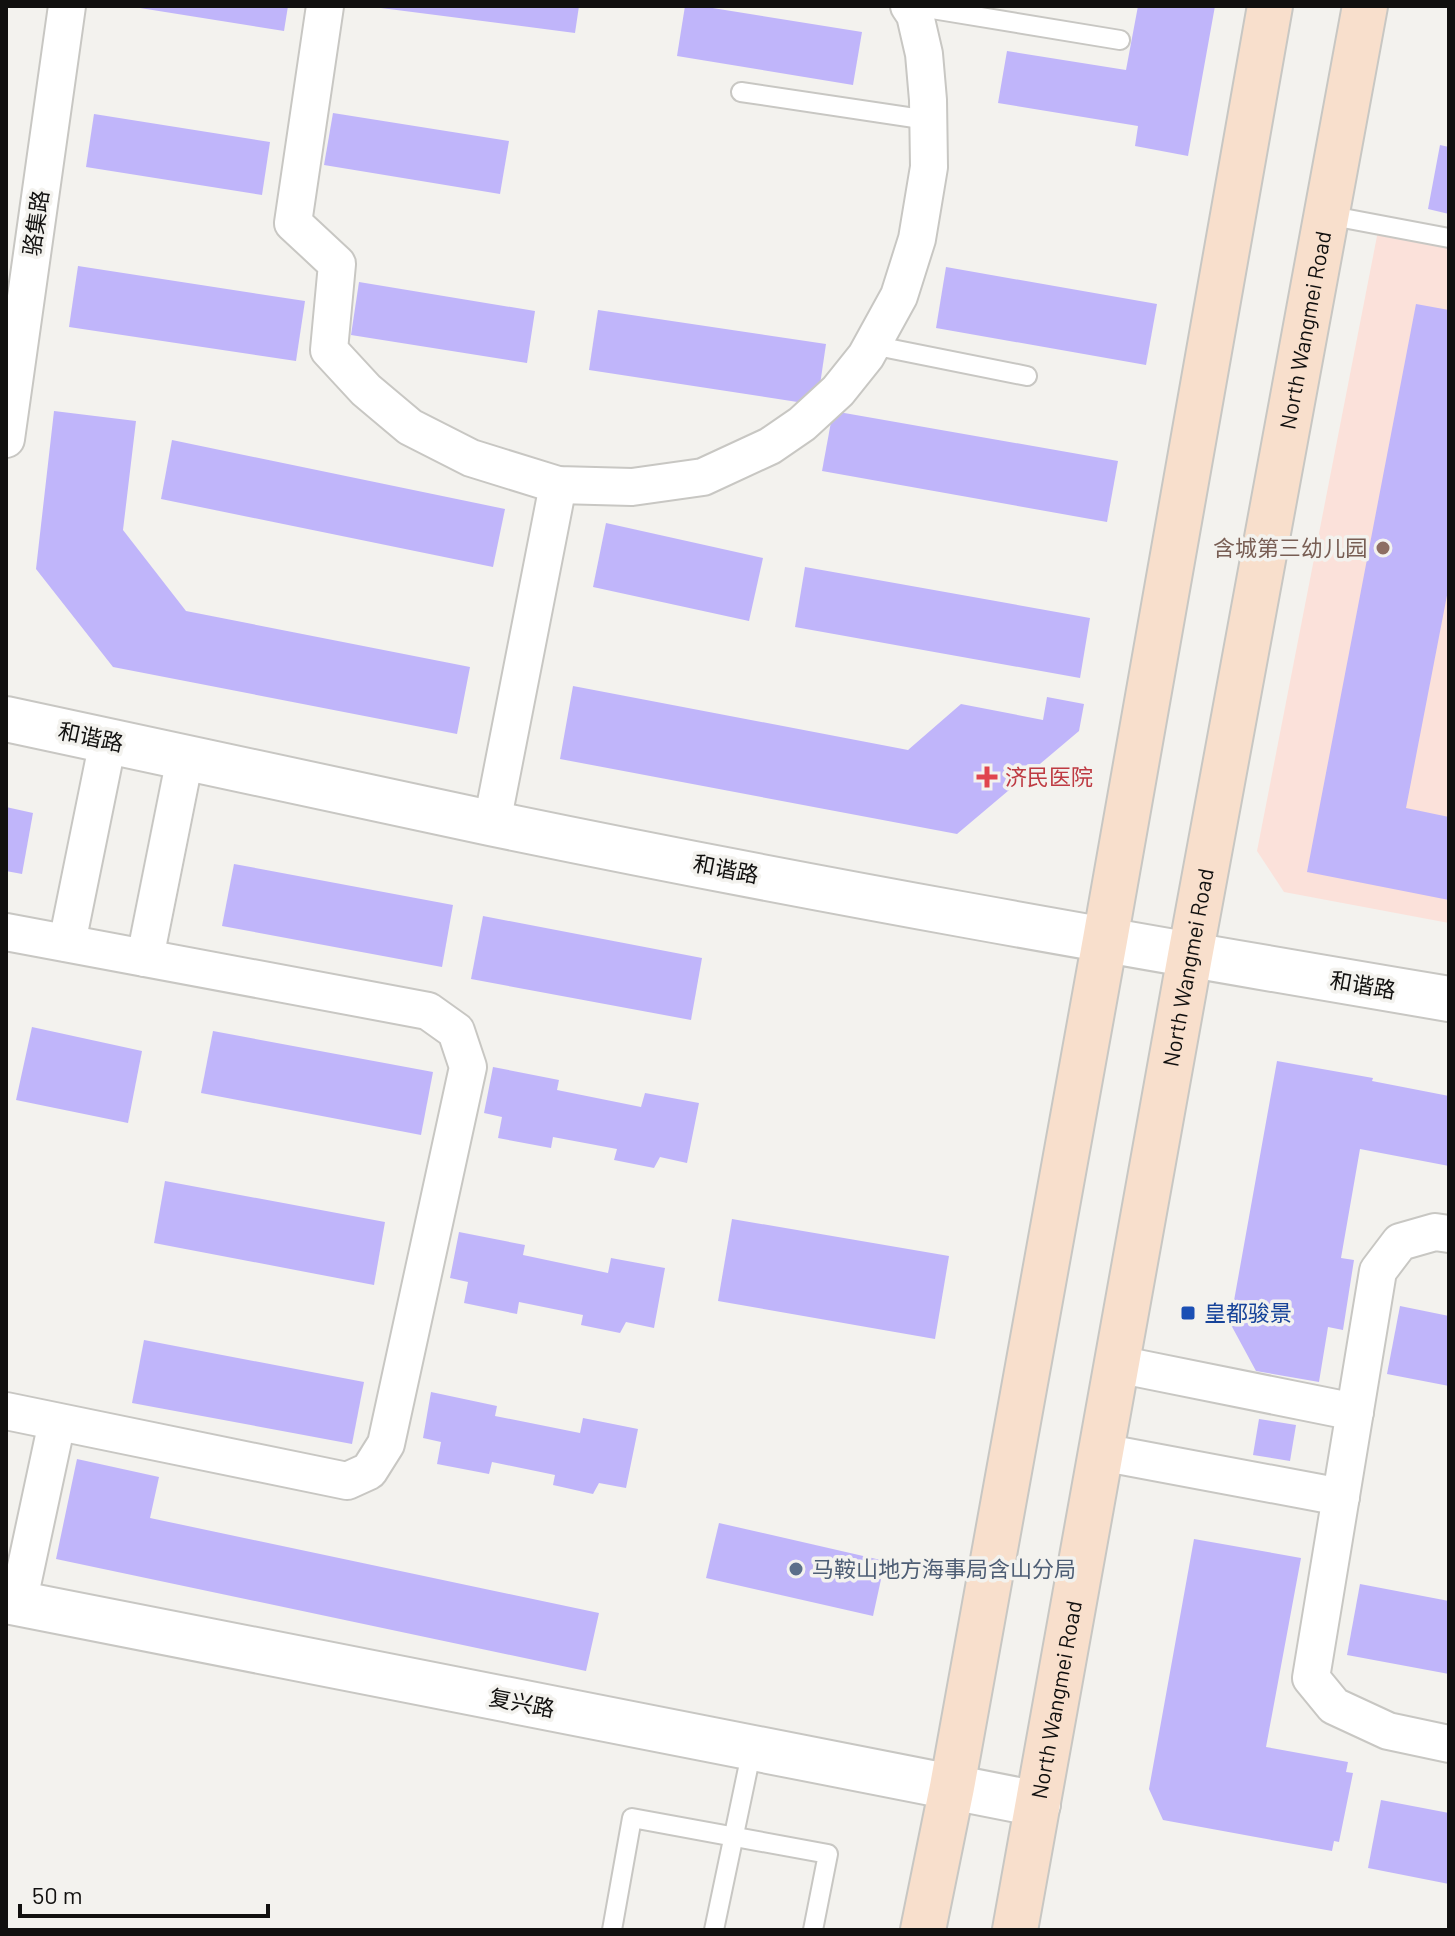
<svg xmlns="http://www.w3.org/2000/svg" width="1455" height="1936" viewBox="0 0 1455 1936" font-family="Barlow,'Noto Sans SC',sans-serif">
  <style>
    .education { fill: #fbe1da }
    .building { fill: #c0b5fa }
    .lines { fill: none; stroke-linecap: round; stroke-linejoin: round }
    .service-casing { stroke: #c8c7c3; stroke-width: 22 }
    .minor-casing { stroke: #c8c7c3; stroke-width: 40 }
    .tertiary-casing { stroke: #c8c7c3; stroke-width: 48 }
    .secondary-casing { stroke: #c8c7c3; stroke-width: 48 }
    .service { stroke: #fff; stroke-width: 18 }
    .minor { stroke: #fff; stroke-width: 36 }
    .tertiary { stroke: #fff; stroke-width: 44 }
    .secondary { stroke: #f8dfcc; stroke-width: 44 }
    .education-dot { fill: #8d6e63; stroke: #f3f2ee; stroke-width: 3 }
    .health-dot { fill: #e0444e; stroke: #f3f2ee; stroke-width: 3 }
    .transit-dot { fill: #1a4fb4; stroke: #f3f2ee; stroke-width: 3 }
    .service-dot { fill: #5c6f8a; stroke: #f3f2ee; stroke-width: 3 }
    .labels { text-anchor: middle; stroke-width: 7; stroke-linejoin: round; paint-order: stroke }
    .street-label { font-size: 22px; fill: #11100f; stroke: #f3f2ee }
    .education-label { font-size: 22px; fill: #785e54; stroke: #f3f2ee; text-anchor: end }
    .health-label { font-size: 22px; fill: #be3a42; stroke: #f3f2ee; text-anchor: start }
    .transit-label { font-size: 22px; fill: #164399; stroke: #f3f2ee; text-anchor: start }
    .service-label { font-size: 22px; fill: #4e5e75; stroke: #f3f2ee; text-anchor: start }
  </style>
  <rect width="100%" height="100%" fill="#f3f2ee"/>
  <polygon class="education" points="1378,231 1449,246 1449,923 1284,892 1257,851"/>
  <g class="building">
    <polygon points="140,6 288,6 284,31 140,8"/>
    <polygon points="381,6 579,6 575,33 381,8"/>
    <polygon points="685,6 700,6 862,32 853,85 677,56"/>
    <polygon points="1138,6 1215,6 1188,156 1135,146 1138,126 998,103 1007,51 1126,70"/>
    <polygon points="333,113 509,141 500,194 324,165"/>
    <polygon points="94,114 270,142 262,195 86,167"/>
    <polygon points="1440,145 1449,147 1449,214 1428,209"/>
    <polygon points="78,266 305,301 296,361 69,327"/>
    <polygon points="946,267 1157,304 1146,365 936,328"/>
    <polygon points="359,282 535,311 527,363 351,335"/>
    <polygon points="1416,304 1449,310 1449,585 1406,808 1449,817 1449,900 1307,872"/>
    <polygon points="598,310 826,344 817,405 589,370"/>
    <polygon points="54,411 136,421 123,530 186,611 470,667 457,734 113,667 36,569"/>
    <polygon points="833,411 1118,461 1107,522 822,471"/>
    <polygon points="172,440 505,509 493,567 161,499"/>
    <polygon points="606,523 763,558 749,621 593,587"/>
    <polygon points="805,567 1090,618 1080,678 795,627"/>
    <polygon points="573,686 908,750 961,704 1043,720 1047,697 1084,704 1079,731 957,834 560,759"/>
    <polygon points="6,807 33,813 22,874 6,871"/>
    <polygon points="234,864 453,905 442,967 222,926"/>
    <polygon points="483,916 702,958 691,1020 471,979"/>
    <polygon points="32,1027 142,1051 128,1123 16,1100"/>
    <polygon points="213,1031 433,1072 421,1135 201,1093"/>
    <polygon points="1277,1061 1373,1078 1372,1081 1449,1096 1449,1166 1360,1149 1341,1258 1354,1260 1343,1330 1328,1327 1319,1382 1256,1371 1230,1323"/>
    <polygon points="493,1067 559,1080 557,1090 641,1107 645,1093 699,1103 687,1163 660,1157 654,1168 614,1160 617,1149 553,1137 551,1148 498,1138 502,1117 484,1113"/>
    <polygon points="165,1181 385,1222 374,1285 154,1243"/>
    <polygon points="732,1219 949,1256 935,1339 718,1301"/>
    <polygon points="459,1232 525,1245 523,1255 608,1273 611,1258 665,1268 654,1328 626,1322 620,1333 581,1325 583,1315 519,1302 517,1314 464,1303 468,1282 450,1278"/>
    <polygon points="1400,1306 1449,1316 1449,1386 1387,1374"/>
    <polygon points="144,1340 364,1382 352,1444 132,1403"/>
    <polygon points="431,1392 497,1406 495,1416 580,1433 583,1418 638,1429 626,1488 599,1483 593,1494 553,1485 555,1475 492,1462 489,1474 437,1464 441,1442 423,1438"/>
    <polygon points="1259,1419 1296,1425 1290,1461 1253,1455"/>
    <polygon points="77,1459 159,1477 150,1518 599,1613 586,1671 56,1559"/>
    <polygon points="719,1523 885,1561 873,1616 706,1578"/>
    <polygon points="1194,1539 1301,1558 1266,1747 1348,1762 1346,1772 1353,1773 1339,1842 1334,1841 1332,1851 1163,1820 1149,1789"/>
    <polygon points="1360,1584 1449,1601 1449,1674 1347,1655"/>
    <polygon points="1381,1800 1449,1813 1449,1884 1368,1868"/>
  </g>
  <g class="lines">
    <g class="service-casing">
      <g id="service">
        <polyline points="914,6 1120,40"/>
        <polyline points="741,92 928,120"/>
        <polyline points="1327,215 1449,238"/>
        <polyline points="872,345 1027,376"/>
        <polyline points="612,1930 632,1818 828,1854 813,1930"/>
        <polyline points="714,1930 752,1749"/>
      </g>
    </g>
    <g class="minor-casing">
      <g id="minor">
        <polyline points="325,6 293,223 337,264 329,350 366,390 410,427 471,458 558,485 632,487 703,477 770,446 802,424 838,391 866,356 899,296 917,239 929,167 928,100 924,54 915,15 909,6"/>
        <polyline points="6,439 67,6"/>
        <polyline points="492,823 558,485"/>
        <polyline points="6,932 428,1011 456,1031 468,1067 386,1444 369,1471 347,1481 6,1411"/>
        <polyline points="67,943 108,741"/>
        <polyline points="145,958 185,758"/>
        <polyline points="1449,1234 1435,1232 1400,1242 1378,1271 1311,1678 1334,1706 1388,1731 1449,1744"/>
        <polyline points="1117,1364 1355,1412"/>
        <polyline points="1101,1452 1341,1497"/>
        <polyline points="18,1604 57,1422"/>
      </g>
    </g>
    <g class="tertiary-casing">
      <g id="tertiary">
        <path d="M6,719C167,754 328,789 490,823C808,889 1129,945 1449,999"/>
        <polyline points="6,1601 1038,1804"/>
      </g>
    </g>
    <g class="secondary-casing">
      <g id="secondary">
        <polyline points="923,1930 952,1787 1105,940 1270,6"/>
        <path id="s1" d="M1015,1930L1190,956L1365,6"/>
      </g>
    </g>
    <use href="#service" class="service"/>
    <use href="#minor" class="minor"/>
    <use href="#tertiary" class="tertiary"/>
    <use href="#secondary" class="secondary"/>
  </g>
  <circle class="education-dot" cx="1383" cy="548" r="8"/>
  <path class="health-dot" d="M983 765h8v8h8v8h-8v8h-8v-8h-8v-8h8z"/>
  <rect class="transit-dot" x="1180" y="1305" width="16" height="16" rx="4"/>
  <circle class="service-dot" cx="796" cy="1569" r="8"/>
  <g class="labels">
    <g class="street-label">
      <text transform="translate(36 223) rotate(-82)" y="8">骆集路</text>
      <text dy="8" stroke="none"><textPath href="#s1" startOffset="1626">North Wangmei Road</textPath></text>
      <text transform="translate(91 737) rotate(12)" y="8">和谐路</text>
      <text transform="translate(726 869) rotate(11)" y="8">和谐路</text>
      <text dy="8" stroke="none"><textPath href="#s1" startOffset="978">North Wangmei Road</textPath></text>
      <text transform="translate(1363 985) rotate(10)" y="8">和谐路</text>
      <text dy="8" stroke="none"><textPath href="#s1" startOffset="234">North Wangmei Road</textPath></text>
      <text transform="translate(522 1703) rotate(11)" y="8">复兴路</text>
    </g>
    <g class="education-label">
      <text x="1367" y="556">含城第三幼儿园</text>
    </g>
    <g class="health-label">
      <text x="1005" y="785">济民医院</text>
    </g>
    <g class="transit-label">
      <text x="1204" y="1321">皇都骏景</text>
    </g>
    <g class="service-label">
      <text x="812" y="1577">马鞍山地方海事局含山分局</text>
    </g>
  </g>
  <rect width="1455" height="1936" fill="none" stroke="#11100f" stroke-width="16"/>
  <path d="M20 1904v12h248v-12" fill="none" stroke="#11100f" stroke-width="4"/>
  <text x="32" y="1904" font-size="24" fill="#11100f" stroke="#f3f2ee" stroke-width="6" paint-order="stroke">50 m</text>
</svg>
